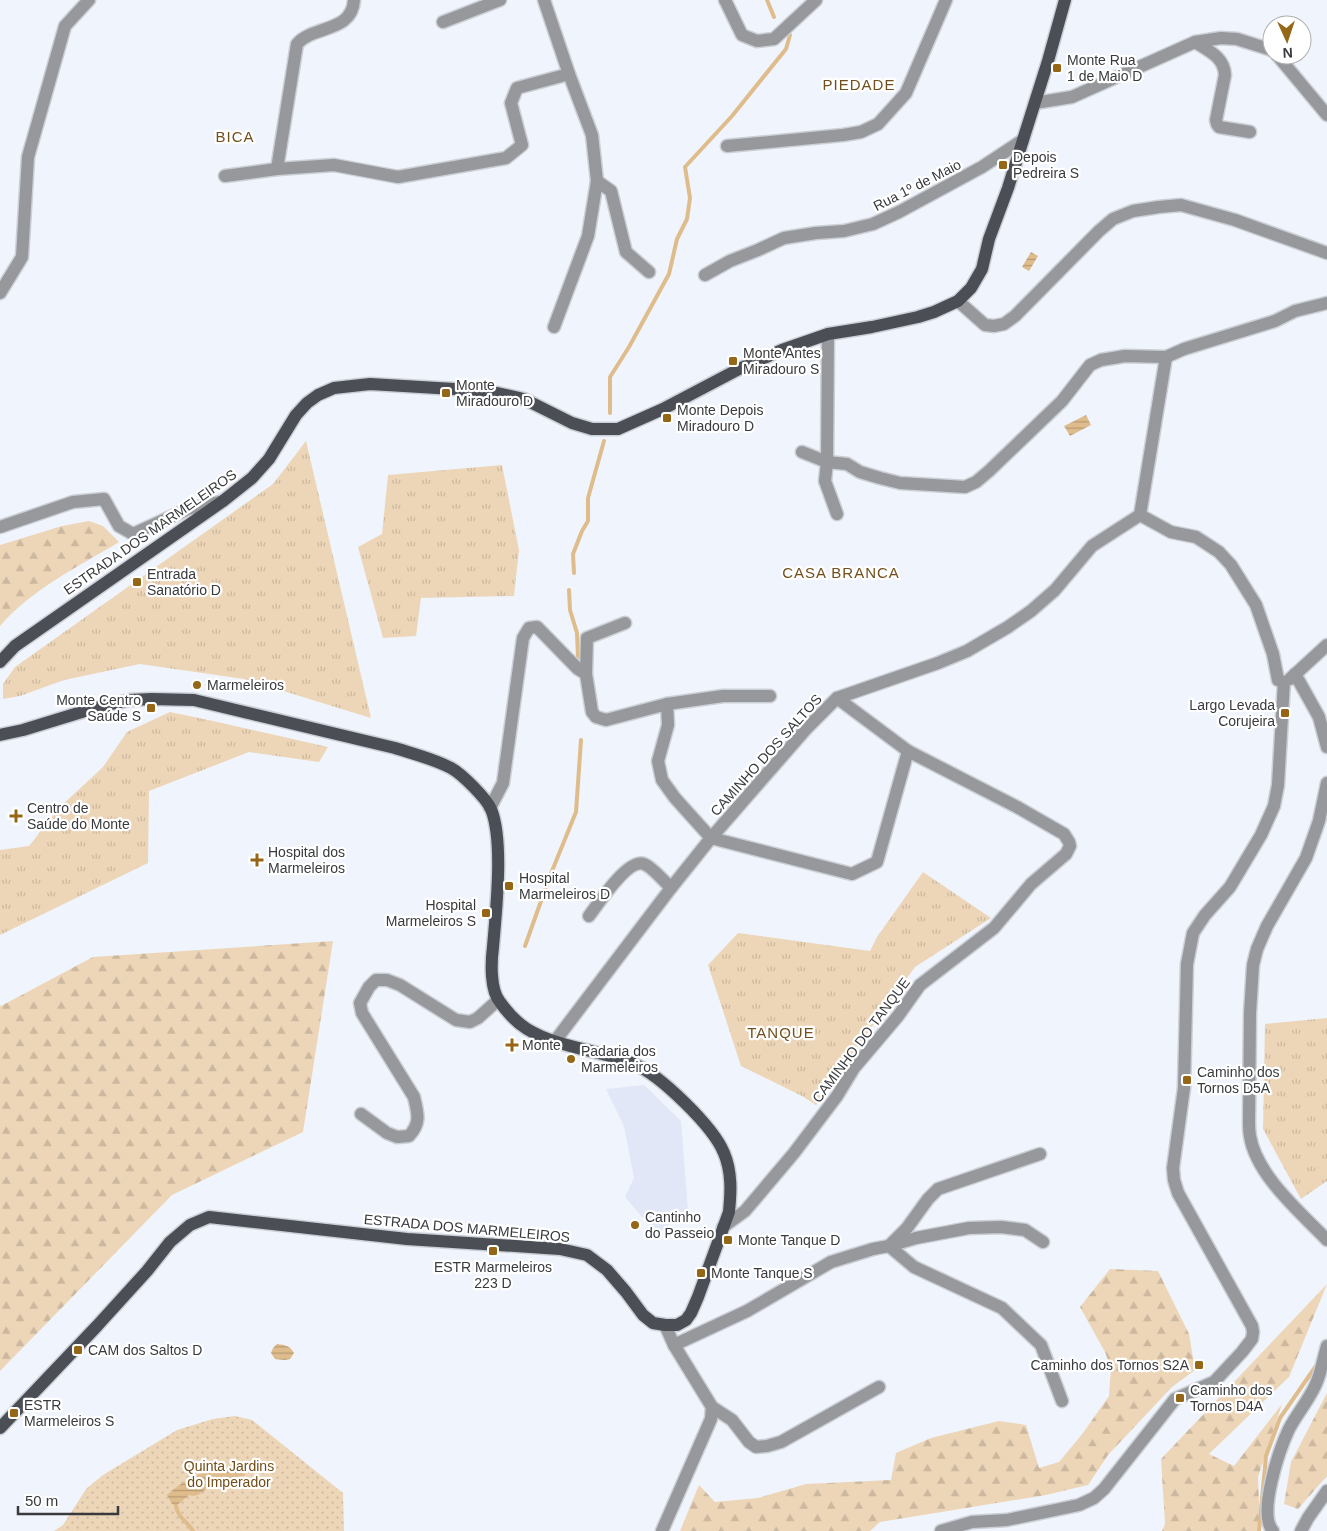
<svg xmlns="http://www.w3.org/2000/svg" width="1327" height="1531" viewBox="0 0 1327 1531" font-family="Helvetica,sans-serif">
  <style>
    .built { fill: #e1e7f6 }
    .grass { fill: url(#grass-tufts) }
    .forest { fill: url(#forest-firs) }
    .park { fill: url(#park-dots) }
    .water { fill: url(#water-rules) }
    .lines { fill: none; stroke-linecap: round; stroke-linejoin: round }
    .stream { stroke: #dfbc8c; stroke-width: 4 }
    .minor-casing { stroke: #cbcfd6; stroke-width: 15 }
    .major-casing { stroke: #cbcfd6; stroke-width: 15 }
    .minor { stroke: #96989b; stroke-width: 12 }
    .major { stroke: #4b4e54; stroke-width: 12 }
    .poi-dot { fill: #956615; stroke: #fff; stroke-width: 2 }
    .labels { text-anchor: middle; stroke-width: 4.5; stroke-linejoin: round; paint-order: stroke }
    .poi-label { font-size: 14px; fill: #383a3d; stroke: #fff; text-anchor: start }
    .street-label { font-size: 14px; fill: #383a3d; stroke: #fff }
    .park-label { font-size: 14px; fill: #704d16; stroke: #fff }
    .neighbourhood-label { font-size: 15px; letter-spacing: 1px; fill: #71501d; stroke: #fff }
  </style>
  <defs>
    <pattern id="grass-tufts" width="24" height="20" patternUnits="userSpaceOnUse" patternTransform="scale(1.25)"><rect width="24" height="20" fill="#edd6b8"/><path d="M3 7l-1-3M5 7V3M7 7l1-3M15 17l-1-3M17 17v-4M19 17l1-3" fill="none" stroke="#ccb89f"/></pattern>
    <pattern id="forest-firs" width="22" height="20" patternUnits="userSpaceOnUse" patternTransform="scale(1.25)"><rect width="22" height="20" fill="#edd6b8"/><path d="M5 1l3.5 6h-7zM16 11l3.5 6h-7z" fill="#ccb89f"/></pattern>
    <pattern id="park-dots" width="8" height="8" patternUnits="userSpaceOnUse" patternTransform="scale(1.25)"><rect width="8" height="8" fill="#edd6b8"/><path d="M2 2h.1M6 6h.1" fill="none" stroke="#ccb89f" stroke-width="1.8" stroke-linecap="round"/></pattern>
    <pattern id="water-rules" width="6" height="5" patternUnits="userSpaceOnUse" patternTransform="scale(1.25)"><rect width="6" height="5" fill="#dfbc8c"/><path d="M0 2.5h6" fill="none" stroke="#b69a74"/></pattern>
  </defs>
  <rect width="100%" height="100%" fill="#f0f4fc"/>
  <polygon class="built" points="644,1085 681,1121 688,1211 657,1234 625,1197 634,1178 624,1126 606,1089"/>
  <g class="grass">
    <polygon points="306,441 371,718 244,679 140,664 64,680 20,696 3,699 3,684 15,667 273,484"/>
    <polygon points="502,465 519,550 514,596 421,598 416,636 383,638 358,547 382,534 388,475"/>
    <polygon points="170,712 213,721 328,747 319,762 249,752 149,791 148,863 0,935 0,850 29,846 59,808 103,767 127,732"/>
    <polygon points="923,872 991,918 915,967 816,1105 802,1096 741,1066 708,965 738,933 870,951 877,937"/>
    <polygon points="1327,1018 1327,1181 1301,1199 1263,1129 1265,1024"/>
  </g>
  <g class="forest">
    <path d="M89,521L103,526L119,542C78,567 32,589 0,626V545L62,526Z"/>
    <polygon points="333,941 303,1132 172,1195 0,1371 0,1005 1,1006 93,957"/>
    <polygon points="1110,1269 1158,1271 1189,1334 1195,1370 1172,1387 1108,1455 1088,1485 1046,1495 880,1522 870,1531 680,1531 699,1485 715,1502 758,1498 806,1484 891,1480 896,1453 931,1438 999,1421 1026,1425 1039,1468 1059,1462 1083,1433 1109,1396 1111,1368 1105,1352 1080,1307"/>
    <polygon points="1327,1284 1289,1377 1209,1454 1234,1466 1282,1404 1258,1477 1260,1531 1162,1531 1165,1524 1161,1459"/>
    <polygon points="1327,1393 1327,1476 1298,1509 1284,1504 1291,1462"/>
  </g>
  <polygon class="park" points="235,1416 252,1420 343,1493 344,1531 54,1531 63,1525 86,1489 103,1475 177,1430 213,1419"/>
  <g class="water">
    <polygon points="1031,252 1038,256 1029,271 1022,267"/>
    <polygon points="1086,415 1091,425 1070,436 1064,426"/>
    <path d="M277,1344C286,1345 290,1346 294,1353L290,1359L285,1360L275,1359L271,1353L273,1348Z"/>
    <path d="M229,1467L247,1471L244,1476C237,1477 227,1477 220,1480C207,1484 202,1499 189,1495L176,1506L172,1504L167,1495C184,1479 205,1469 229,1467Z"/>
  </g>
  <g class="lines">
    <g class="stream">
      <polyline points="767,0 774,17"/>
      <polyline points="610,413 610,377 629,347 669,274 677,239 687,219 690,198 685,167 732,116 786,49 790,35"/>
      <polyline points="574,573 573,554 582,531 588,521 588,498 604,441"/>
      <polyline points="569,590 570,610 577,633 578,657"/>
      <polyline points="525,946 550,876 576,812 581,740"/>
      <path d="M176,1506C178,1518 187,1521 193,1531"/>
      <polyline points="1259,1531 1266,1456 1280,1418 1318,1363"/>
    </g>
    <g class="minor-casing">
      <g id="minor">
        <polyline points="544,0 569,74 592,135 597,181 588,236 554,327"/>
        <polyline points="725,0 742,35 757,41 774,39 816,0"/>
        <polyline points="443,22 500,0"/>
        <path d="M1195,42C1209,51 1224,57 1225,75L1216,120L1217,124L1219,127L1250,132"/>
        <polyline points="1277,55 1327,115"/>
        <polyline points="1035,103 1072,97 1195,42 1221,38 1237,39 1272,50"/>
        <polyline points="727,146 843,135 861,132 878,124 906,93 946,0"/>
        <path d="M277,169L297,44C313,25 352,33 354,0"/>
        <polyline points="225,176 277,169 334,165 398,177 506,158 522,145 511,103 517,88 569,74"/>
        <polyline points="597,181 611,191 626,252 649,272"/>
        <polyline points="705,275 730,261 758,250 784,238 816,233 844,231 873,224 899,212 982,167 1023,140"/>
        <polyline points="0,293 22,257 28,157 65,26 89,0"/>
        <polyline points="958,301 985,325 994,326 1004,324 1015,316 1099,231 1113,219 1133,211 1159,207 1181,205 1235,220 1327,253"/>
        <polyline points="828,334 827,462 825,481 837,514"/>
        <polyline points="802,452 827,462 847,464 860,472 880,478 900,483 965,487 976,482 989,471 1062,401 1090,365 1101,360 1125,356 1166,357 1184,349 1275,321 1295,311 1327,303"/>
        <polyline points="1140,515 1166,357"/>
        <polyline points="0,527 73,502 104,499 119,526 133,534 188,509 223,501"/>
        <polyline points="625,623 587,638 586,674 592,712 596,717 606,720 667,704 668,725 658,761 662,780 675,798 711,838"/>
        <polyline points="1295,674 1319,717 1327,747"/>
        <polyline points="1290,679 1327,645"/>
        <polyline points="667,704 723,696 770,696"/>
        <path d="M1327,783L1319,821L1306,858L1267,926L1257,949L1253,965L1250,1013L1249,1121C1249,1126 1249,1131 1250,1136C1256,1175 1301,1213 1327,1240"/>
        <polyline points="490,808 503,783 523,638 529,628 537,627 578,669 586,674"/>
        <polyline points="711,838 852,874 877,862 908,751"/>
        <path d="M589,916C598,904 628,858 644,864C652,867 664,881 671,888"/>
        <polyline points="555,1041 671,888 711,838 806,729 837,698 938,663 967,651 1008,627 1031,611 1055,590 1092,546 1140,515 1171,532 1196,537 1219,552 1231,565 1256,605 1273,654 1278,680 1284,682"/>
        <path d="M361,1114L387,1133L397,1137L409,1136C421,1123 418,1114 414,1097L362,1013L360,1003L369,987L376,980H387L400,985L456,1020L470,1022L478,1018L498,1000"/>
        <polyline points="723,1227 745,1211 794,1153 837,1096 854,1068 898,1016 920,985 994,928 1031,884 1066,854 1070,846 1069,842 1064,834 1017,807 908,751 837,698"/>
        <polyline points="890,1245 907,1228 928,1199 938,1189 1040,1154"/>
        <polyline points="889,1246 914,1267 1002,1308 1041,1345 1062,1401"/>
        <polyline points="665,1325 674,1345 712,1407 732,1420 749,1442 756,1447 767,1446 781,1442 879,1387"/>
        <polyline points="674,1345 747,1311 831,1262 873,1249 889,1246 916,1238 969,1228 1001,1227 1025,1230 1043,1242"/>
        <polyline points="662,1531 711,1419 712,1407"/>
        <polyline points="941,1531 972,1522 1007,1520 1079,1505 1094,1498 1104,1489 1175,1399 1214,1382 1242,1352 1252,1339 1253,1332 1252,1326 1178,1193 1174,1180 1173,1168 1184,1088 1187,964 1193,933 1205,915 1230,887 1261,835 1274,806 1278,785 1284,682"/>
        <path d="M1273,1531C1257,1514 1280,1448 1289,1429C1297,1414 1308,1401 1315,1386C1321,1374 1323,1359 1327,1346"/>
        <polyline points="1301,1531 1308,1518 1327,1491"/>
      </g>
    </g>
    <g class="major-casing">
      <g id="major">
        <polyline points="0,662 15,646 223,501 252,478 269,459 296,415 307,403 318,395 334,388 370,384 488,391 524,399 572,423 592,429 618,429 663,409 739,369 782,350 828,334 872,327 918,317 934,312 958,301 971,288 982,269 989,239 1008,188 1023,140 1048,61 1065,0"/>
        <path d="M0,735L23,730L98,707L130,700L152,699L194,700L395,748C414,754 434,759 451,768C462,774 486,798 491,809C504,841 496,911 493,947C491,963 490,990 500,1002C507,1012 516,1022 527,1029C558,1048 600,1050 634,1064C660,1075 713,1126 724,1153C732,1172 731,1192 729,1212L698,1297L691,1313L686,1320L677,1325H665L653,1323L643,1315L626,1292L607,1270L587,1255L560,1249L407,1239L209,1217L190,1225L170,1242L147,1271L97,1326L0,1428"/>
      </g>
    </g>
    <use href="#minor" class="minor"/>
    <use href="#major" class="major"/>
  </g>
  <g class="poi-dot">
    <rect x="1052" y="63" width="10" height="10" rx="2.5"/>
    <rect x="998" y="160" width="10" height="10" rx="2.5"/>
    <rect x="728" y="356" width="10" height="10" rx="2.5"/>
    <rect x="441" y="388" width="10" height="10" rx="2.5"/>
    <rect x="662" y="413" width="10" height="10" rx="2.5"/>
    <rect x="132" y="577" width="10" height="10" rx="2.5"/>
    <circle cx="197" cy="685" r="5"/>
    <rect x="146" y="703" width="10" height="10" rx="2.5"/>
    <rect x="1280" y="708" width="10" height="10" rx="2.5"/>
    <path d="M13.5 808.5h5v5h5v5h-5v5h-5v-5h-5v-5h5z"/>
    <path d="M254.5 852.5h5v5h5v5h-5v5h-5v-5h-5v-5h5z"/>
    <rect x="504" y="881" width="10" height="10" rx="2.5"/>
    <rect x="481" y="908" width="10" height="10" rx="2.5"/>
    <path d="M509.5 1037.5h5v5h5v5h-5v5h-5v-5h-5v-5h5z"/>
    <circle cx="571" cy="1059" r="5"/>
    <rect x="1182" y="1075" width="10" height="10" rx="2.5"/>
    <circle cx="635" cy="1225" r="5"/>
    <rect x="723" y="1235" width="10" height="10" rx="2.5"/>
    <rect x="488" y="1246" width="10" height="10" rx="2.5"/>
    <rect x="696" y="1268" width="10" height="10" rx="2.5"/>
    <rect x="73" y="1345" width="10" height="10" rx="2.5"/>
    <rect x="1194" y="1360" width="10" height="10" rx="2.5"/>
    <rect x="1175" y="1393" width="10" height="10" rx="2.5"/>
    <rect x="9" y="1408" width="10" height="10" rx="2.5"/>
  </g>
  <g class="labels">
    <g class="poi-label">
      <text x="1067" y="65">Monte Rua<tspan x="1067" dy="16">1 de Maio D</tspan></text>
      <text x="1013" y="162">Depois<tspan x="1013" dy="16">Pedreira S</tspan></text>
      <text x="743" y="358">Monte Antes<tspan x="743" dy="16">Miradouro S</tspan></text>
      <text x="456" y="390">Monte<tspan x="456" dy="16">Miradouro D</tspan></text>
      <text x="677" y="415">Monte Depois<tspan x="677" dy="16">Miradouro D</tspan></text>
      <text x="147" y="579">Entrada<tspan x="147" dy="16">Sanatório D</tspan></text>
      <text x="207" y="690">Marmeleiros</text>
      <text x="141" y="705" text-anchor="end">Monte Centro<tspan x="141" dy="16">Saúde S</tspan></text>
      <text x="1275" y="710" text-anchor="end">Largo Levada<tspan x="1275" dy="16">Corujeira</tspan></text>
      <text x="27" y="813">Centro de<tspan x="27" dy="16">Saúde do Monte</tspan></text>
      <text x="268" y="857">Hospital dos<tspan x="268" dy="16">Marmeleiros</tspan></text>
      <text x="519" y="883">Hospital<tspan x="519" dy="16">Marmeleiros D</tspan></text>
      <text x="476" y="910" text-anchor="end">Hospital<tspan x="476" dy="16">Marmeleiros S</tspan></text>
      <text x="522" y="1050">Monte</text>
      <text x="581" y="1056">Padaria dos<tspan x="581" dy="16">Marmeleiros</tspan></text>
      <text x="1197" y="1077">Caminho dos<tspan x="1197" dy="16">Tornos D5A</tspan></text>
      <text x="645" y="1222">Cantinho<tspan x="645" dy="16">do Passeio</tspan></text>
      <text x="738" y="1245">Monte Tanque D</text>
      <text x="493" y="1272" text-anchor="middle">ESTR Marmeleiros<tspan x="493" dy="16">223 D</tspan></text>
      <text x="711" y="1278">Monte Tanque S</text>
      <text x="88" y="1355">CAM dos Saltos D</text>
      <text x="1189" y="1370" text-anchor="end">Caminho dos Tornos S2A</text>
      <text x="1190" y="1395">Caminho dos<tspan x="1190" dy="16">Tornos D4A</tspan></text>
      <text x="24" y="1410">ESTR<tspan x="24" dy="16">Marmeleiros S</tspan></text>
    </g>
    <g class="street-label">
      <text transform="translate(917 185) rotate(-27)" y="5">Rua 1º de Maio</text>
      <text transform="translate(150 532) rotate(-35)" y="5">ESTRADA DOS MARMELEIROS</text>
      <text transform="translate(766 755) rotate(-48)" y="5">CAMINHO DOS SALTOS</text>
      <text transform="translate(861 1040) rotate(-53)" y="5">CAMINHO DO TANQUE</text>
      <text transform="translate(467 1228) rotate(5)" y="5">ESTRADA DOS MARMELEIROS</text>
    </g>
    <g class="park-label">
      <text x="229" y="1471">Quinta Jardins<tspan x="229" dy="16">do Imperador</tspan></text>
    </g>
    <g class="neighbourhood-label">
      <text x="859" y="90">PIEDADE</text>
      <text x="235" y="142">BICA</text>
      <text x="841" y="578">CASA BRANCA</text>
      <text x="781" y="1038">TANQUE</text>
    </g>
  </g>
  <g transform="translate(1287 40) rotate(177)"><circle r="24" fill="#ffffff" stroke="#afb0b1"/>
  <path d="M0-4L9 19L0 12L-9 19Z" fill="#956615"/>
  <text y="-8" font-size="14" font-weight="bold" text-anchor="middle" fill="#383a3d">N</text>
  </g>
  <path d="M18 1506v8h100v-8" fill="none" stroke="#383a3d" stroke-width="2.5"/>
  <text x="25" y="1506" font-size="15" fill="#383a3d" stroke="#ffffff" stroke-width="4" paint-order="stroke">50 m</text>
</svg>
